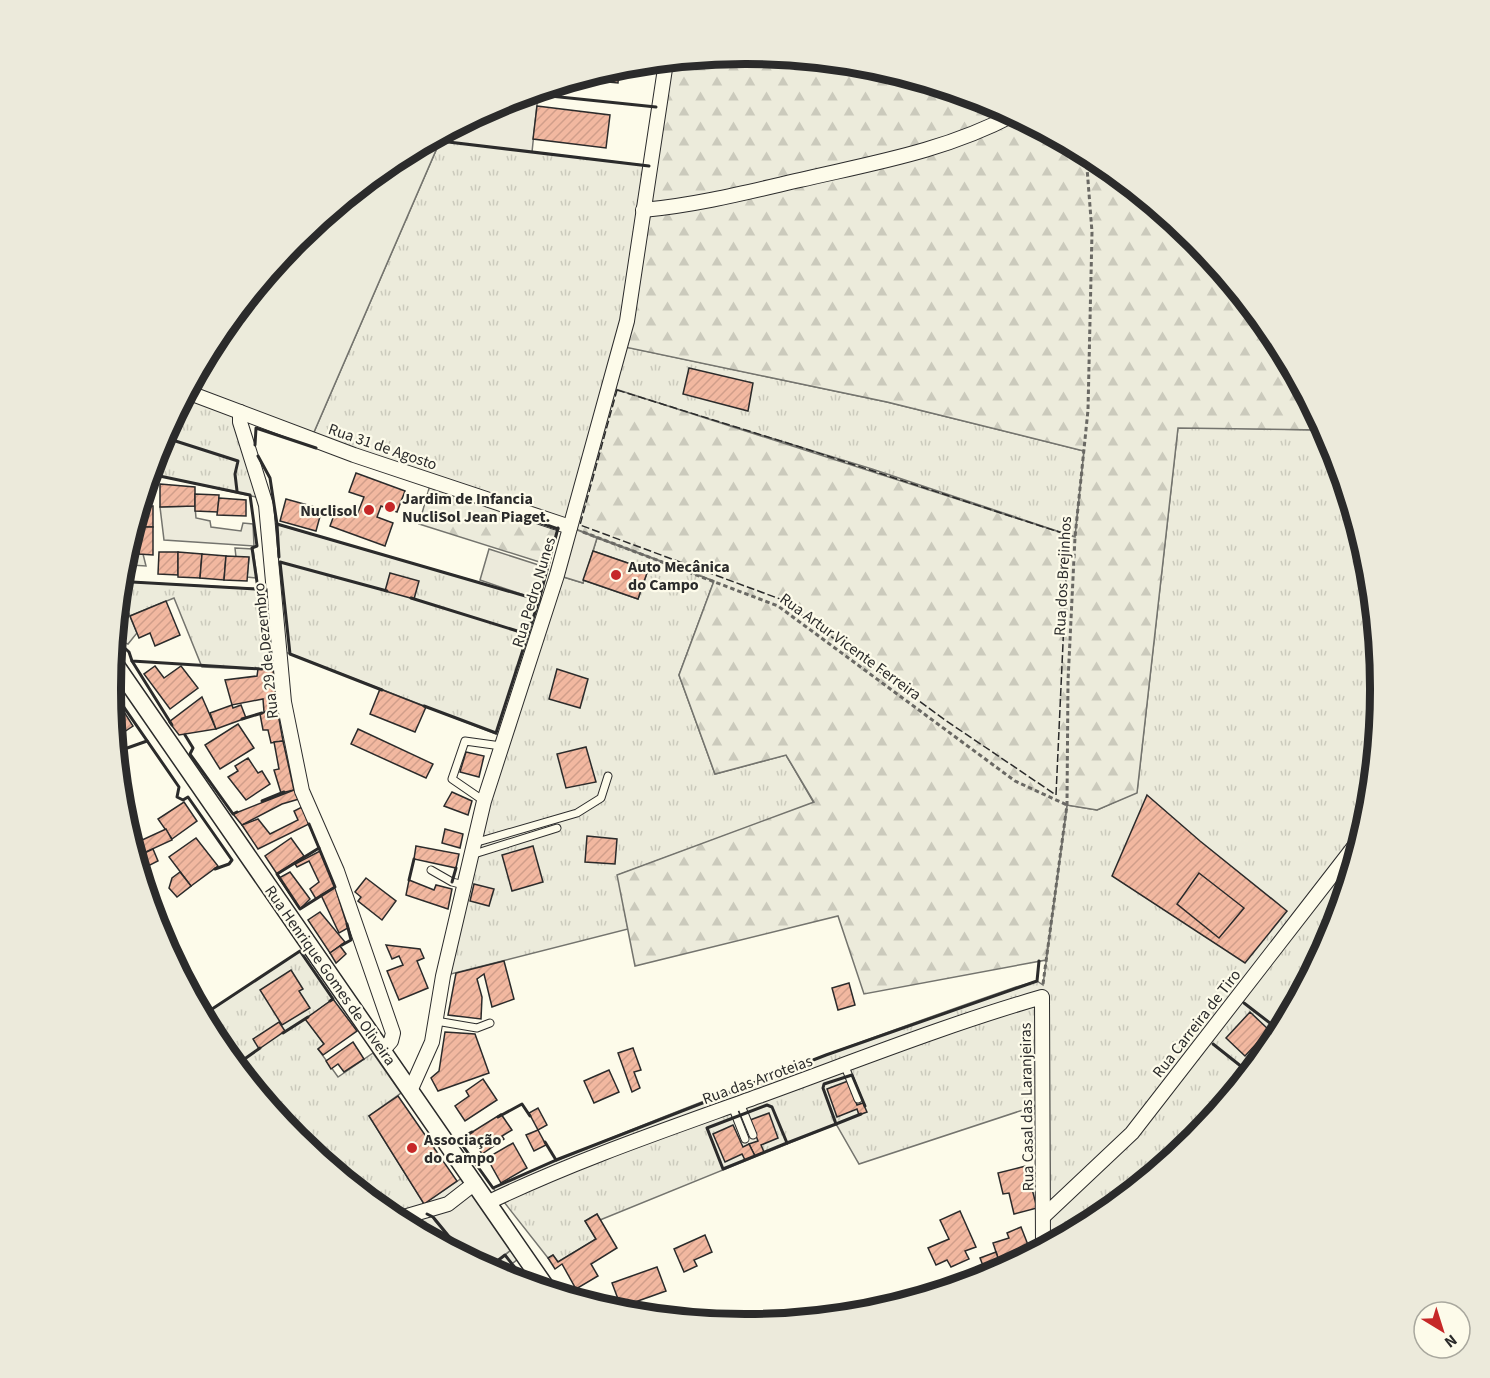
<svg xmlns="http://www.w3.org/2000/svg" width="1490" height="1378" viewBox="0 0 1490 1378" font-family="'Source Sans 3',sans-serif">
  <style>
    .grass { fill: url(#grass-tufts); stroke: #74746e; stroke-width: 1.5 }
    .forest { fill: url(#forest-firs); stroke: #74746e; stroke-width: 1.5 }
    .pitch { fill: #ecebdb; stroke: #74746e; stroke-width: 1.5 }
    .parking { fill: #eceadb; stroke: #74746e; stroke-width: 1.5 }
    .building { fill: url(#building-hatch); stroke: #2b2b2b; stroke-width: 1.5 }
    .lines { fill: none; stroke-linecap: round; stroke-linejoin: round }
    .service-casing { stroke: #2b2b2b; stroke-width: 9 }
    .minor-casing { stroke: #2b2b2b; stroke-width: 16 }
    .tertiary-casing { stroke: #2b2b2b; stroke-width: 19 }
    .path { stroke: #6a6964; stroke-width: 3; stroke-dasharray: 4.5 3; stroke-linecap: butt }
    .service { stroke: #fdfbea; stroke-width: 7 }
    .minor { stroke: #fdfbea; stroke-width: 14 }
    .tertiary { stroke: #fdfbea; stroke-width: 16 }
    .fence { stroke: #2b2b2b; stroke-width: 1.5; stroke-dasharray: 8 3; stroke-linecap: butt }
    .wall { stroke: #2b2b2b; stroke-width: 3 }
    .poi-dot { fill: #c62828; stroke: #fdfbea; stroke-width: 2 }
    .labels { text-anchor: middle; stroke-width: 4.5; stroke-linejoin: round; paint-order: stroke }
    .street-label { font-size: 16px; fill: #2b2b2b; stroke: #fdfbea }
    .poi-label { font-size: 16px; font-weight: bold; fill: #2b2b2b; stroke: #fdfbea; text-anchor: start }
    .rim { fill: none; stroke: #2b2b2b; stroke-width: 8 }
  </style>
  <defs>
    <pattern id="grass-tufts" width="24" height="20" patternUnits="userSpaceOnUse" patternTransform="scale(1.5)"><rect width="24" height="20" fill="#ecebdb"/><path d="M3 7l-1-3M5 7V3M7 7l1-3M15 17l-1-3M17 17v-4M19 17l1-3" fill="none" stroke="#cbcabc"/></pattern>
    <pattern id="forest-firs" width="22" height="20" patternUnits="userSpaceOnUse" patternTransform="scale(1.5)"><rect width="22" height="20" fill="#ecebdb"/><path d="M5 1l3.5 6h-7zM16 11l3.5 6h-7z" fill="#cbcabc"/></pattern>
    <pattern id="building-hatch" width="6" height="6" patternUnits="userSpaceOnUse" patternTransform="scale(1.5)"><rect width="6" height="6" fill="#f2b8a0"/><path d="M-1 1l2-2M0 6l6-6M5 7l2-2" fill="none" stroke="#d09e8a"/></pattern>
  </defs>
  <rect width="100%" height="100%" fill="#fdfbea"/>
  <g class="grass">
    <polygon points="441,135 441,141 650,166 621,346 887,402 1084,451 1075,537 872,469 617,391 570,527 311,439 440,141 435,138"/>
    <polygon points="187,392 240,412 265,499 150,474 158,446"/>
    <path d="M1178,427L1323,430L1332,446L1368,565L1380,689L1368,813L1332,932L1273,1042L1194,1138L1097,1217L1043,1246L1044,1216L1035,1106L859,1164L836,1124L600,1220L597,1214L585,1221L596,1239L558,1262L553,1255L548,1258L493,1188C664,1113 840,1048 1016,987L1037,981L1043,985L1067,805L1097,810L1137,792Z"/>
    <polygon points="269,522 547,602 557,575 583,583 583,580 638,599 648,570 593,551 597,538 714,581 679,675 715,774 786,755 814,803 618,875 628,929 443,976 504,737 280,650"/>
    <path d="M128,545H139V554H143L146,566L131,565L132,582L266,589L268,620L264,625L265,632L269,634L273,670L202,667L174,598L130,616C116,586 119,577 128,545Z"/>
    <polygon points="235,548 253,549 257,578 247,577 249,558 236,557"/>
    <polygon points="300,951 333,999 306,1019 324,1044 318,1049 338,1077 373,1053 401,1093 369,1116 428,1210 423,1212 433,1217 465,1256 392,1217 296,1138 217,1042 203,1015"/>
    <polygon points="511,1250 518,1259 499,1274 488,1268"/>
  </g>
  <g class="forest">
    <polygon points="745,54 869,66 988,102 1098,161 1194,240 1273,337 1323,430 1178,428 1137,793 1097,810 1067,805 1046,960 864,994 838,916 635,966 617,875 814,802 786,755 715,774 679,675 714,581 570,527 609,387 1075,537 1084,451 887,402 620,346 666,62"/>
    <polygon points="430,485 558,529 549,565 419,524"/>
  </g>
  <polygon class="pitch" points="435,138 440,141 311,439 187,392 217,336 296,240 393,161"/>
  <g class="parking">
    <polygon points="531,94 538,95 532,152 440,141 441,135 502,102"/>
    <polygon points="195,506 196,518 210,521 211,527 241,531 243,523 253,524 254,546 164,540 160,507"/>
    <polygon points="570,527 597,538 583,583 557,575"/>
    <polygon points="489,549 548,568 539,600 480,580"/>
    <polygon points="120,593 137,633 128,644 115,639"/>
    <polygon points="462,1178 511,1250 488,1268 465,1256 435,1221 424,1204"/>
  </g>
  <g class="building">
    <polygon points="614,69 619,69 618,83 598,81 598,73"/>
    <polygon points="537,106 610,115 606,148 533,139"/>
    <polygon points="689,368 753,383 748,411 683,394"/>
    <polygon points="356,473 405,491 397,512 381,506 377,517 393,523 385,546 330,526 337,507 357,515 364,497 349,492"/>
    <polygon points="160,484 195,487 195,506 160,507"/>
    <polygon points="195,494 219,495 218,512 195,511"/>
    <polygon points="219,498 246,500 246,516 217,515"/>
    <polygon points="286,499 322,509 316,531 280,521"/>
    <polygon points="140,506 153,506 153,527 134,527"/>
    <polygon points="134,527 153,527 153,555 139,554 139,545 133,545 133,538 130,538"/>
    <polygon points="593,551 648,570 638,599 583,580"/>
    <polygon points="159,552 178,552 178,575 158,574"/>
    <polygon points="178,552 202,554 200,578 178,577"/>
    <polygon points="202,554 226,556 224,580 200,578"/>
    <polygon points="226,556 249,557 247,581 224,580"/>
    <polygon points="390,573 419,581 414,599 385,591"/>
    <polygon points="166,601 180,635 155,646 150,633 139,638 130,616"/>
    <polygon points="155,666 164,678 181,666 198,688 170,709 144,674"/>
    <polygon points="258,669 273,670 277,708 264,712 263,699 232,705 225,680 257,676"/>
    <polygon points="557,669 588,679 580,708 549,699"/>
    <polygon points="380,689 426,707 415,732 370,714"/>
    <polygon points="202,697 216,729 179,735 169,722"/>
    <polygon points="232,705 233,708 241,705 246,718 216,729 210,713"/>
    <polygon points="121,707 133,726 115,738 112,712"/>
    <polygon points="277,708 283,741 271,743 268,730 263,730 260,714"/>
    <polygon points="238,724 254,748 220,769 205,745"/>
    <polygon points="358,729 433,764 426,778 351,744"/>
    <polygon points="283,741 294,790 281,793 274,770 279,769 274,742"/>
    <polygon points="586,747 596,782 566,788 557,754"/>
    <polygon points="466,752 484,756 479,777 460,772"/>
    <polygon points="248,758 258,773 262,771 270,784 246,800 228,777 238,771 235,766"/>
    <polygon points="294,790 299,799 282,804 242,825 233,814"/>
    <polygon points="452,792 472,801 468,815 444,806"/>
    <polygon points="1147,795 1200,841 1287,911 1245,963 1112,876"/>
    <polygon points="184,802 197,821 172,839 158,819"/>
    <polygon points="302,807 309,824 258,849 242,825 258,819 270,834 298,820 294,811"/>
    <polygon points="130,819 140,841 166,829 172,840 135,857 125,821"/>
    <polygon points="445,829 463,834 460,848 442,843"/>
    <polygon points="587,836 617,839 615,864 585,862"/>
    <polygon points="196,838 218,866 191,886 169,857"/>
    <polygon points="291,838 304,856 277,874 265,856"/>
    <polygon points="416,846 459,854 456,868 414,859"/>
    <polygon points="533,846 543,882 512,891 502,855"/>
    <polygon points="153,849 158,861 146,867 140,855"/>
    <polygon points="320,851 335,887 316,899 310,889 319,882 309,861 297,867 295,864"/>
    <polygon points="180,872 191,886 177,897 169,888 172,878"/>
    <polygon points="290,872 310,899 300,909 279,878"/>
    <polygon points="1199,873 1244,908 1219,938 1177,904"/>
    <polygon points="366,878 396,901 382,920 358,901 361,897 355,892"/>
    <polygon points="409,880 434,890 436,885 452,889 448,909 406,895"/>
    <polygon points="474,884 494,889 489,906 470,901"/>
    <polygon points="335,887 348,928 339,933 321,895"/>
    <polygon points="320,912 345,942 330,953 308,920"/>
    <polygon points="386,945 420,949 424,958 417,961 428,988 399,1000 387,971 403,965 399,956 392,959"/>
    <polygon points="340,946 346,954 336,963 330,953"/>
    <polygon points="504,961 514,999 492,1007 484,974 477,979 482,997 481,1019 448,1015 456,973"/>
    <polygon points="291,970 303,989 299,991 310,1008 282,1025 260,990"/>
    <polygon points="849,983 855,1005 838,1010 832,988"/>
    <polygon points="333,999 357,1031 323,1055 318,1049 324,1044 305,1019"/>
    <polygon points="1250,1012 1269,1030 1245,1056 1226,1038"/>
    <polygon points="279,1022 285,1031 259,1049 253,1039"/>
    <polygon points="445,1032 475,1034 489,1073 438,1091 431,1078 439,1071"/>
    <polygon points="353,1042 364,1059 344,1072 338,1064 331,1069 326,1061"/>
    <polygon points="633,1048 641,1070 634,1072 640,1088 632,1092 618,1053"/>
    <polygon points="609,1070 619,1092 594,1103 584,1081"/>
    <polygon points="483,1079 497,1100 465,1121 455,1106 469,1096 466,1091"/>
    <polygon points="848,1081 857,1105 863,1103 867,1112 859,1115 857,1109 837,1117 827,1089"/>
    <polygon points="398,1096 457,1181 424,1204 369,1116"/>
    <polygon points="538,1108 547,1125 538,1130 529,1113"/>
    <polygon points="769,1113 778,1138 761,1145 764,1152 755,1156 749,1144 758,1141 750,1120"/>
    <polygon points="501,1114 512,1130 502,1136 504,1139 482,1154 469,1134"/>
    <polygon points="733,1125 743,1147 749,1144 755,1156 745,1160 742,1154 725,1162 713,1134"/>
    <polygon points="538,1130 546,1145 534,1151 526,1135"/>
    <polygon points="513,1143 527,1168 501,1183 487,1158"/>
    <polygon points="1026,1166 1037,1208 1014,1214 1009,1193 1003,1194 998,1173"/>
    <polygon points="960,1211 976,1247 965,1251 969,1259 951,1267 947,1260 936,1265 928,1248 949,1239 940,1220"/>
    <polygon points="597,1214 617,1248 591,1264 598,1276 576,1289 562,1264 555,1269 548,1258 553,1255 558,1262 596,1239 585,1221"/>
    <polygon points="1021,1227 1030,1250 999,1261 993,1243 1009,1238 1007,1233"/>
    <polygon points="705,1235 712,1252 694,1260 697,1266 684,1272 674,1249"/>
    <polygon points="996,1252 999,1261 1017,1255 1018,1260 987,1276 980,1258"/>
    <polygon points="512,1264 514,1265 528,1283 499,1274"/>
    <polygon points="657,1267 666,1291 621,1307 612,1283"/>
    <polygon points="984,1267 987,1276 944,1289 941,1282"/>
  </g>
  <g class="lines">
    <g class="service-casing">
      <g id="service">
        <polyline points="484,801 452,779 465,741 501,746"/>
        <polyline points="474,843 577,813 601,798 608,776"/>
        <polyline points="471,855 557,828"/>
        <polyline points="431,870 452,882 464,885"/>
        <polyline points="436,1021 477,1028 490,1023"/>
        <polyline points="844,1064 858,1099"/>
        <polyline points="740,1103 753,1135"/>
        <polyline points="732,1106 745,1139"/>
      </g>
    </g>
    <g class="minor-casing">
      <g id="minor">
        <path d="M643,210C697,205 748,192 800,180C873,163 945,151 1013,115"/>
        <polyline points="187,392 354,455 570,527"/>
        <polyline points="240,412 240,422 266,505 284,702 302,791 337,871 393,1033 391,1041 383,1050"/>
        <polyline points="411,1089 432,1042 443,976 484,801 557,575 627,321 666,62"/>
        <path d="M489,1202C576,1160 668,1129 759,1096C853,1062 945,1025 1042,997L1043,1246"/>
        <polyline points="1044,1216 1132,1133 1360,839"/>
        <polyline points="397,1219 448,1204 475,1183"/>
      </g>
    </g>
    <g class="tertiary-casing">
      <polyline id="tertiary" points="113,661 548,1290"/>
    </g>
    <g class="path">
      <polyline points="583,532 778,606 1015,781 1067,805"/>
      <polyline points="1043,984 1067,805 1068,681 1075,537 1088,410 1092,232 1086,155"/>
    </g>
    <use href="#service" class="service"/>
    <use href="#minor" class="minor"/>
    <use href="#tertiary" class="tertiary"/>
    <polygon class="fence" points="617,390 797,446 1068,535 1056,795 945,720 780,599 580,525"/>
    <g class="wall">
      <polyline points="531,94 656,107"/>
      <polyline points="441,135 440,141 649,166"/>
      <polyline points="163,437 238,461 235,474 237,491"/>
      <polyline points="255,445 256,428 316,448"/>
      <polyline points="258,456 270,478 277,524"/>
      <polyline points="521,516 558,529"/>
      <polyline points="279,557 277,524 539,600"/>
      <polyline points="121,581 132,582 127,550"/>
      <polyline points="132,582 258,589 252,548 257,546 250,495 150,474"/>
      <polyline points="258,589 266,589 268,620 264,624 265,632 269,634 271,670"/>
      <polyline points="411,598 527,634"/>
      <polyline points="115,639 129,652 132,661 262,669"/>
      <polyline points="132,661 172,725"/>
      <polyline points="110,687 179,787 177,797 183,800 188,797 232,860 229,864 215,869"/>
      <polyline points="382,690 290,654 280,562 387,591"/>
      <polyline points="112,706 120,700"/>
      <polyline points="424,706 496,733 539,600 558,528"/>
      <polyline points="242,719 262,713"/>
      <polyline points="185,735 193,748 190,754 233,814 237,812"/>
      <polyline points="116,752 147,741"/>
      <polyline points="262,801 284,792"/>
      <polyline points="309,824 319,848"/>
      <polygon points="319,848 335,887 300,909 277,874"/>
      <polyline points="409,880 414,859"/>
      <polyline points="452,882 456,868"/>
      <polyline points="342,945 351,940 347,924"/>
      <polyline points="1244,1003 1279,1030"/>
      <polyline points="203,1015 300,951 333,999 330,1001"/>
      <polyline points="283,1033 308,1017"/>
      <polyline points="1213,1044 1242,1067 1267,1049"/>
      <polyline points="236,1065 260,1048"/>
      <polygon points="767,1105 772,1107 787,1143 723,1169 707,1128"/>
      <polyline points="498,1117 522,1104 530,1116"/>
      <polyline points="836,1124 861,1114"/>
      <polyline points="472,1132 458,1139 493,1188 556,1160 826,1055 1037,981 1039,961"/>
      <polyline points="545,1142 556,1160"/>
      <polyline points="787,1143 836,1124 823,1088 824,1084 852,1075 865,1106"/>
      <polyline points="427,1214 433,1217 465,1256"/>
      <polyline points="488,1268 505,1255 512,1264 509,1266"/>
    </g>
  </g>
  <g class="poi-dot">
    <circle cx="390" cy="507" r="6"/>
    <circle cx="369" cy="510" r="6"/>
    <circle cx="616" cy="575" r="6"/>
    <circle cx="412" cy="1148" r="6"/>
  </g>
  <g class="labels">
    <g class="street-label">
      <text transform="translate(383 446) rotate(19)" y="6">Rua 31 de Agosto</text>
      <text transform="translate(1062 576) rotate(-87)" y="6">Rua dos Brejinhos</text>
      <text transform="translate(533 592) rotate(-73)" y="6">Rua Pedro Nunes</text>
      <text transform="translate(851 646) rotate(36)" y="6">Rua Artur Vicente Ferreira</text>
      <text transform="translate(265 651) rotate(-96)" y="6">Rua 29 de Dezembro</text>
      <text transform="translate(331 975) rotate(55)" y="6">Rua Henrique Gomes de Oliveira</text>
      <text transform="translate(1196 1023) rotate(-52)" y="6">Rua Carreira de Tiro</text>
      <text transform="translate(757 1079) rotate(-20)" y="6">Rua das Arroteias</text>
      <text transform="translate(1026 1107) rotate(-91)" y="6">Rua Casal das Laranjeiras</text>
    </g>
    <g class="poi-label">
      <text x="402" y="504">Jardim de Infancia<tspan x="402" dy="18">NucliSol Jean Piaget.</tspan></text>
      <text x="357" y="516" text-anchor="end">Nuclisol</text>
      <text x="628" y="572">Auto Mecânica<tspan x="628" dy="18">do Campo</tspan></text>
      <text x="424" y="1145">Associação<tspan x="424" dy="18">do Campo</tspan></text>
    </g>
  </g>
  <path d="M0 0H1490V1378H0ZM745 64H746A624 624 0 0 1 1370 688V690A624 624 0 0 1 746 1314H745A624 624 0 0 1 121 690V688A624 624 0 0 1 745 64Z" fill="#eceadb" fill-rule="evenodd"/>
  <path class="rim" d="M745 64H746A624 624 0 0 1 1370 688V690A624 624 0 0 1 746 1314H745A624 624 0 0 1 121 690V688A624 624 0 0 1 745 64Z"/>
  <g transform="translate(1442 1330) rotate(142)"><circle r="28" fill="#fdfbea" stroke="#a9a89e" stroke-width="1.5"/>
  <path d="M0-4.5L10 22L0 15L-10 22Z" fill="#c62828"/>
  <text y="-9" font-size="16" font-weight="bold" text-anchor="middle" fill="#2b2b2b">N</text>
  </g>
</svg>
